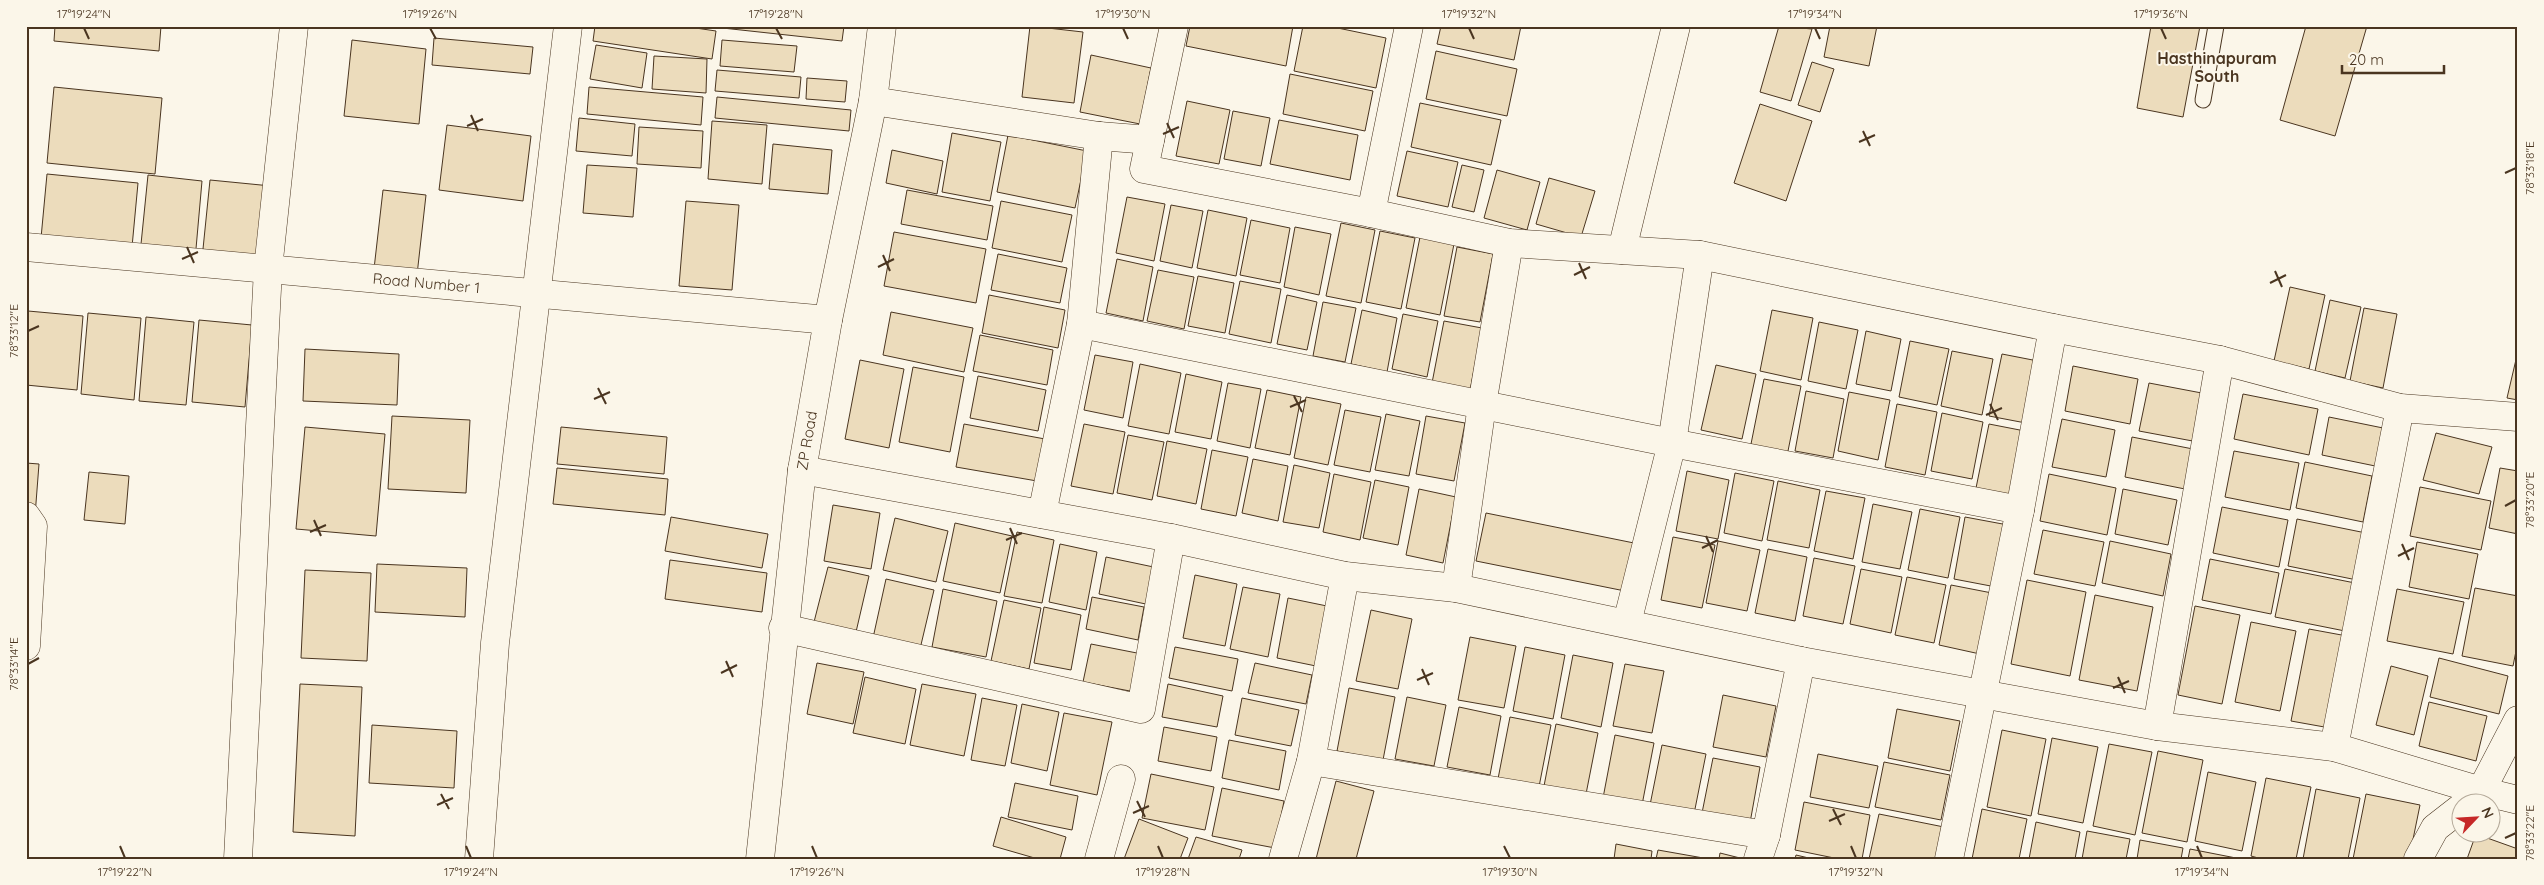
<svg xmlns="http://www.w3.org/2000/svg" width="2544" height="885" viewBox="0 0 2544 885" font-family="Quicksand,sans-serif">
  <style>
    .building { fill: #ecdcbc; stroke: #4a3520 }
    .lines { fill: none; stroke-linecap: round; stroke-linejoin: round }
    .service-casing { stroke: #4a3520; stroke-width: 17 }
    .minor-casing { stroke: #4a3520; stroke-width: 29 }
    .tertiary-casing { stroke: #4a3520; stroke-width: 29 }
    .service { stroke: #fbf6e9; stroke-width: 15 }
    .minor { stroke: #fbf6e9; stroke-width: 28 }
    .tertiary { stroke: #fbf6e9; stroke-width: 28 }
    .ticks { fill: none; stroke: #4a3520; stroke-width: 2 }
    .labels { text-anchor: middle; stroke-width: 4; stroke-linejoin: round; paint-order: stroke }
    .street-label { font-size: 15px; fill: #4a3520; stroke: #fbf6e9 }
    .neighbourhood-label { font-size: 16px; font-weight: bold; fill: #4a3520; stroke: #fbf6e9 }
    .neatline { fill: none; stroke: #4a3520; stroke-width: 2 }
    .ticks-label { font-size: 12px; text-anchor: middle; fill: #4a3520 }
  </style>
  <rect width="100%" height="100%" fill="#fbf6e9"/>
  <g class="building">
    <polygon points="55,26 161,26 159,51 54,41"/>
    <polygon points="595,26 682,26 716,31 712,59 593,41"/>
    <polygon points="704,26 844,26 842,41"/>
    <polygon points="1030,26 1083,32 1074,103 1022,97"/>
    <polygon points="1190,26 1293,26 1286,66 1186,46"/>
    <polygon points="1303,26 1328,26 1386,38 1376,88 1294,71"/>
    <polygon points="1441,26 1521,26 1514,60 1437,44"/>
    <polygon points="1779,26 1812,29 1791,101 1760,92"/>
    <polygon points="1830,26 1877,26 1869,66 1824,57"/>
    <polygon points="2151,26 2200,26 2183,117 2137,108"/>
    <polygon points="2306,26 2367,26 2335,136 2280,120"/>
    <polygon points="434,38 533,47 530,74 432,65"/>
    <polygon points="352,40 426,49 419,124 344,116"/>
    <polygon points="722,40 797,46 794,72 720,66"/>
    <polygon points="596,45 647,53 642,88 590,79"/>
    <polygon points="1436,51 1517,69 1507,116 1426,99"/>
    <polygon points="1091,55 1151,68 1140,124 1080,112"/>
    <polygon points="654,56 707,59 706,93 652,89"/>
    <polygon points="1812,62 1834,69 1820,112 1798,105"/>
    <polygon points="717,70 801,77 799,98 715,91"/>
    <polygon points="1290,74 1373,91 1365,131 1283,114"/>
    <polygon points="807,78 847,81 845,102 806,99"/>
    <polygon points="54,87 162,98 155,174 47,163"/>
    <polygon points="589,87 703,97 701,125 587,114"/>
    <polygon points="717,97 851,110 849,131 715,118"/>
    <polygon points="1187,101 1230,110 1219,164 1176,156"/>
    <polygon points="1420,103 1501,120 1491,165 1411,147"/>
    <polygon points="1760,104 1812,121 1786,201 1734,183"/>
    <polygon points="1233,111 1270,118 1261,166 1224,159"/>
    <polygon points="579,118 635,124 632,156 576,151"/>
    <polygon points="1279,120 1358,135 1350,180 1270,164"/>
    <polygon points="712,121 767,125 762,184 708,179"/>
    <polygon points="447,125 531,136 523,201 439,190"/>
    <polygon points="639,127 703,131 701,168 637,164"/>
    <polygon points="952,133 1001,142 990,201 942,192"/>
    <polygon points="1008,135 1087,151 1075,208 997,192"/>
    <polygon points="773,144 832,150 828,194 769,189"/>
    <polygon points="892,150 943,161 937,194 886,183"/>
    <polygon points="1407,151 1458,162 1448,207 1397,196"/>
    <polygon points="587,165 637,168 633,217 583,213"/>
    <polygon points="1462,165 1484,170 1474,212 1452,207"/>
    <polygon points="1497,170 1540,182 1527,230 1484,218"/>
    <polygon points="47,174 138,183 132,247 41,238"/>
    <polygon points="148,175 202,181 195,260 140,254"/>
    <polygon points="1549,178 1595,191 1581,237 1536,224"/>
    <polygon points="210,180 271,186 263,266 202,259"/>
    <polygon points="383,190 426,195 417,275 374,269"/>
    <polygon points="907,190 993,206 987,240 901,224"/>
    <polygon points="1127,197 1165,204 1154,261 1116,253"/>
    <polygon points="686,201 739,205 732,290 679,286"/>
    <polygon points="1001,201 1072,215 1062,262 992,248"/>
    <polygon points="1171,205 1203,211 1192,268 1160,261"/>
    <polygon points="1208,210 1247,218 1236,276 1197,268"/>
    <polygon points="1251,220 1290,228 1280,283 1240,275"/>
    <polygon points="1341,223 1375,230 1361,303 1326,296"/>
    <polygon points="1295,227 1331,234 1319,295 1284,287"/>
    <polygon points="1380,231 1415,238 1401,309 1366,302"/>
    <polygon points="894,232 986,249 976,303 884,286"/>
    <polygon points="1420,237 1454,244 1440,315 1406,308"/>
    <polygon points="1457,247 1493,254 1480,322 1444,316"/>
    <polygon points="998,254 1067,268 1060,303 991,290"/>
    <polygon points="1117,259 1153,267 1143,321 1106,313"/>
    <polygon points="1158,270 1194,277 1184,329 1147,321"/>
    <polygon points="1198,276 1234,283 1225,333 1188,326"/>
    <polygon points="1240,281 1281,289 1271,343 1229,334"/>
    <polygon points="2290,287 2325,295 2309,369 2274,361"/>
    <polygon points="989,295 1065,310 1058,348 982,333"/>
    <polygon points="1287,295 1317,302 1307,350 1277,344"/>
    <polygon points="2330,300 2361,307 2345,378 2315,371"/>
    <polygon points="1323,302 1356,308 1345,362 1313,356"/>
    <polygon points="2364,308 2397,314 2383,388 2350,381"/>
    <polygon points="1362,310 1397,318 1387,372 1351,364"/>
    <polygon points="1772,310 1813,318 1801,380 1760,371"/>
    <polygon points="28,311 83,316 77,390 26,385"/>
    <polygon points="891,312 973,328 964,372 883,355"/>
    <polygon points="88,313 141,318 134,400 81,394"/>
    <polygon points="1403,314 1438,321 1427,377 1392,369"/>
    <polygon points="146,317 194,322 186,405 139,401"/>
    <polygon points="199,320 252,325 245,407 192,402"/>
    <polygon points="1444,321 1482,328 1470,391 1432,383"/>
    <polygon points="1819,322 1858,330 1846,389 1808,381"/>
    <polygon points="1866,331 1901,339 1891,391 1856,384"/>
    <polygon points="980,335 1053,350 1047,385 973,371"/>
    <polygon points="1910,341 1949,349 1937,405 1899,397"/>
    <polygon points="305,349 399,354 397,405 303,401"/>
    <polygon points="1952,351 1993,359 1982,415 1941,406"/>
    <polygon points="2518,351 2518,400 2507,398"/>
    <polygon points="2002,354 2043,362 2031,424 1989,416"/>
    <polygon points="1095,355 1133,362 1123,418 1084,410"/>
    <polygon points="860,360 904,369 889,448 845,439"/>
    <polygon points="1140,364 1181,373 1169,434 1128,426"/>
    <polygon points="1716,365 1756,374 1742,439 1701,430"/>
    <polygon points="2073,366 2138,379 2130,424 2065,411"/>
    <polygon points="913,367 964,377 950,452 899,442"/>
    <polygon points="1186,374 1222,382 1211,439 1175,432"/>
    <polygon points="978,376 1046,390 1038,431 970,418"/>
    <polygon points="1764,379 1801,386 1787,456 1750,449"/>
    <polygon points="1228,383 1261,389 1250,448 1217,441"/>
    <polygon points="2149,383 2207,394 2198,442 2139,431"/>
    <polygon points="1267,390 1301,397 1290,455 1255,448"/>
    <polygon points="1806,391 1844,399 1833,458 1795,451"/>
    <polygon points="1849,392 1890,400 1878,460 1838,451"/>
    <polygon points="2243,394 2318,409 2309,455 2234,439"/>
    <polygon points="1306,397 1341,404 1328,465 1294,458"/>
    <polygon points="1897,404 1937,412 1925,475 1885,467"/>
    <polygon points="1345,410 1381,417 1370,472 1334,465"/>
    <polygon points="1942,413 1983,422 1972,479 1931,471"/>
    <polygon points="1386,414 1420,421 1409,476 1375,470"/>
    <polygon points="392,416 470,420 466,493 388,489"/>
    <polygon points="1426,416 1465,423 1454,481 1416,474"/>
    <polygon points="2329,417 2388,429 2380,467 2322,455"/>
    <polygon points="2062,419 2115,430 2106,477 2052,467"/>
    <polygon points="964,424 1045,439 1037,481 956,467"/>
    <polygon points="1084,424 1125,432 1113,494 1071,486"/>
    <polygon points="1989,424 2030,432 2017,502 1975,493"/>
    <polygon points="305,427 385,434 376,536 296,529"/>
    <polygon points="561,427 667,437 664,474 557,464"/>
    <polygon points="2436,433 2492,447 2479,494 2423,480"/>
    <polygon points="1128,435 1164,442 1152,500 1117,493"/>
    <polygon points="2132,437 2193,449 2185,489 2125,477"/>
    <polygon points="1167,441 1207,449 1196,504 1157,496"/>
    <polygon points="1212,450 1248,457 1236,516 1201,509"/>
    <polygon points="2234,451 2299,463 2290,510 2225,497"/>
    <polygon points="1253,459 1288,466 1278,521 1242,513"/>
    <polygon points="2305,462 2372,476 2363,522 2296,508"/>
    <polygon points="26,463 39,464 35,516 26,516"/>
    <polygon points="1294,465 1330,473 1319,528 1283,522"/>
    <polygon points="557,468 668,479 665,515 553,504"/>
    <polygon points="2500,468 2518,471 2518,534 2489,528"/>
    <polygon points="1687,471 1729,480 1718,539 1676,531"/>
    <polygon points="89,472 129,476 125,524 84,520"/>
    <polygon points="1735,473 1774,481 1762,541 1724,533"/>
    <polygon points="1334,474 1371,482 1360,540 1323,532"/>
    <polygon points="2049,474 2116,488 2107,535 2040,521"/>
    <polygon points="1375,480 1409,487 1398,545 1363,538"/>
    <polygon points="1778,481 1820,490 1809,548 1767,540"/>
    <polygon points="2420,487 2491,501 2481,550 2410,536"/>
    <polygon points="1419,489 1456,497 1443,563 1406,555"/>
    <polygon points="2123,489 2177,500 2168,545 2115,534"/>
    <polygon points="1826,491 1865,498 1853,559 1814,551"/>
    <polygon points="1873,504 1912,512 1900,569 1862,562"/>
    <polygon points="833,505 880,513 871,569 824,561"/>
    <polygon points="2222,507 2288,520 2279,567 2213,553"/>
    <polygon points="1920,509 1960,517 1948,578 1908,570"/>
    <polygon points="1486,513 1634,543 1625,591 1476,561"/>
    <polygon points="671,517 768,534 762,568 665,551"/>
    <polygon points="1965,517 2008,525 1996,587 1954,579"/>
    <polygon points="895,518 948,531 936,582 883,570"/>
    <polygon points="2297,519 2366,533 2357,580 2288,566"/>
    <polygon points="955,523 1012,536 1000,593 943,581"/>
    <polygon points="2043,530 2104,542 2095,586 2034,574"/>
    <polygon points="1017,532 1054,540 1042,603 1004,596"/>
    <polygon points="1673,537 1715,545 1702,608 1661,600"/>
    <polygon points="1718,541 1760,550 1747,611 1706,603"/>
    <polygon points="2110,541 2171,554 2163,596 2102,583"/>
    <polygon points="2417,542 2478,554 2469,599 2409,587"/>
    <polygon points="1060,544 1097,552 1086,610 1049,602"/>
    <polygon points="1768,549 1807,557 1795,621 1755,613"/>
    <polygon points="1106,557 1163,569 1155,606 1099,594"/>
    <polygon points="1814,558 1855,566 1843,624 1803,616"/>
    <polygon points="2210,559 2279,573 2271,614 2202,600"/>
    <polygon points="670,560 767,573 762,612 665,599"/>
    <polygon points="377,564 467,568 465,617 375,612"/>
    <polygon points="828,567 869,576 856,632 814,622"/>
    <polygon points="1861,569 1902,577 1891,633 1850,624"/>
    <polygon points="2285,569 2355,583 2345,631 2275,617"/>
    <polygon points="305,570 371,573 367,661 301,658"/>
    <polygon points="1195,575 1237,584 1225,646 1183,638"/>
    <polygon points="1907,577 1946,585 1934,643 1895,635"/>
    <polygon points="886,579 934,590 920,649 873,638"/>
    <polygon points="2027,580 2086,592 2070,676 2011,664"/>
    <polygon points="1951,585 1992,593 1980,654 1939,645"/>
    <polygon points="1243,587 1280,594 1268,657 1230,649"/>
    <polygon points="2475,588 2518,596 2518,641 2513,666 2462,656"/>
    <polygon points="943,589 997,601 986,657 932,647"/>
    <polygon points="2397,589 2464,602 2453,654 2387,641"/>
    <polygon points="2095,595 2153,607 2137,691 2079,680"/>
    <polygon points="1092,597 1144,607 1138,640 1086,629"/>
    <polygon points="1288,598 1327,606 1316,666 1277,658"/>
    <polygon points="1004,600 1041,608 1029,669 991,661"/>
    <polygon points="2195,606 2240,615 2222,704 2178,695"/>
    <polygon points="1044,607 1081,615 1071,670 1034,663"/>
    <polygon points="1371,610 1412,619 1398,689 1356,681"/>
    <polygon points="2251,622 2296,631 2280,711 2235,702"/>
    <polygon points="2309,629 2347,636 2330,728 2291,721"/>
    <polygon points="1470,637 1516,646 1504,708 1458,700"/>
    <polygon points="1091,644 1142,654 1135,692 1083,682"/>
    <polygon points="1175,647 1238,659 1232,691 1169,678"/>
    <polygon points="1525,647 1565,655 1553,719 1513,711"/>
    <polygon points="1573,655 1613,663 1601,727 1561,718"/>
    <polygon points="2439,658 2508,676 2499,714 2430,697"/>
    <polygon points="817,663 864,672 853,724 807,714"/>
    <polygon points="1255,663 1312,675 1306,704 1248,693"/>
    <polygon points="1625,664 1664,671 1652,733 1613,726"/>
    <polygon points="2391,666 2428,676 2414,735 2376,725"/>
    <polygon points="865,677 916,689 905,744 853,733"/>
    <polygon points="300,684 362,687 355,836 293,832"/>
    <polygon points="922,684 976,694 964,756 910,745"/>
    <polygon points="1168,684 1223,696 1217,727 1162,717"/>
    <polygon points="1349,688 1395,697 1383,760 1337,751"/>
    <polygon points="1723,695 1776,706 1766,757 1713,747"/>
    <polygon points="1407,697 1446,705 1434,766 1395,759"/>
    <polygon points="982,698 1017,705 1005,766 971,760"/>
    <polygon points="1242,698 1299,710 1291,746 1235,735"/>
    <polygon points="2429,702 2487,716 2476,761 2419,746"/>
    <polygon points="1022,704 1059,712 1047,771 1011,763"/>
    <polygon points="1459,707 1501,716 1490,775 1447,767"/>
    <polygon points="1897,709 1960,721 1950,771 1888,758"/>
    <polygon points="1064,713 1112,722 1097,795 1050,785"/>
    <polygon points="1510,717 1551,725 1538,792 1497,784"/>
    <polygon points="1556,724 1598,733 1586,794 1544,786"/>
    <polygon points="372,725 457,731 454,788 369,783"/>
    <polygon points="1164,727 1217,737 1211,771 1158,761"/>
    <polygon points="2002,730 2046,739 2031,816 1987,807"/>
    <polygon points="1615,735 1654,743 1642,805 1603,798"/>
    <polygon points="2052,738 2098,747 2083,823 2038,814"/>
    <polygon points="1229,740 1286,751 1279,790 1222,778"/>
    <polygon points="2109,744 2152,752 2135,835 2093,826"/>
    <polygon points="1662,745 1706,754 1694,814 1650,805"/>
    <polygon points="2158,751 2203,760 2187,842 2142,833"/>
    <polygon points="1818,754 1878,766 1869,808 1810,797"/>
    <polygon points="1713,758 1760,767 1750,823 1702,813"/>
    <polygon points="1884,762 1950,775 1941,820 1875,807"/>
    <polygon points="2208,772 2256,782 2242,851 2195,841"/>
    <polygon points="1151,774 1214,787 1205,830 1142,818"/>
    <polygon points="2266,778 2311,787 2296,859 2262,859 2251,856"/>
    <polygon points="1336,781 1374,791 1356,859 1316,859"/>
    <polygon points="1015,783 1078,796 1072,830 1008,817"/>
    <polygon points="1222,788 1284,801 1275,848 1212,836"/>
    <polygon points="2316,789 2360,798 2348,859 2303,859"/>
    <polygon points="2366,794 2420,805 2409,859 2353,859"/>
    <polygon points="1804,802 1870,815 1862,859 1839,859 1795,850"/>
    <polygon points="1982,809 2027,819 2019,859 1972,859"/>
    <polygon points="1879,814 1944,827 1937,859 1869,859"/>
    <polygon points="1001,817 1066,837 1060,859 1038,859 993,846"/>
    <polygon points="1139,819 1188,838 1180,859 1124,859"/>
    <polygon points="2036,822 2080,832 2075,859 2029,859"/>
    <polygon points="2087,831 2130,839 2126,859 2082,859"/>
    <polygon points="2476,834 2518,849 2518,859 2467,859"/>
    <polygon points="1196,837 1242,850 1239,859 1188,859"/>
    <polygon points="2140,840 2183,848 2181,859 2137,859"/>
    <polygon points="1616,844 1652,851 1651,859 1614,859"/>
    <polygon points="2190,849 2236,858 2236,859 2188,859"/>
    <polygon points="1658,850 1709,859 1656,859"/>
    <polygon points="1720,853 1744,859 1719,859"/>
    <polygon points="1796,855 1813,859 1795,859"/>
  </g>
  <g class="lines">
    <g class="service-casing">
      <polyline id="service" points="2203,100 2216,26"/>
    </g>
    <g class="minor-casing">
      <g id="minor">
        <polyline points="1174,26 1144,169 1371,213 1509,243 1700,255 2053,328 2220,360 2400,408 2518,417"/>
        <polyline points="873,101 1099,136 1150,140"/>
        <polyline points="1371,213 1409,26"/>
        <path id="s1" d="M26,247L828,320"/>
        <polyline points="1622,250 1676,26"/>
        <polyline points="1081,324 1672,443 2020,510"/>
        <polyline points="802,470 1171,538 1345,576 1456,588 1801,661 2157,726 2334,747 2481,791 2518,800"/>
        <polyline points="1042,514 1081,324 1099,136"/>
        <polyline points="26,516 33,526 26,646"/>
        <polyline points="1456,588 1482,405 1509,243"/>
        <polyline points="1627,623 1672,443 1700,255"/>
        <polyline points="783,628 1141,709 1171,538"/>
        <polyline points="2157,726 2220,360"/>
        <polyline points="2334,747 2400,408"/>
        <polyline points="1311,761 1766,835"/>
        <polyline points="2467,802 2481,791 2518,720"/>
        <polyline points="238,859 268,269 294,26"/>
        <polyline points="479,859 495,643 568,26"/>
        <polyline points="1099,859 1121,779"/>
        <polyline points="1283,859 1311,761 1345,576"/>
        <polyline points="1758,859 1766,835 1801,661"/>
        <polyline points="1949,859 2020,510 2053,328"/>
        <polyline points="2418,859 2435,828 2462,807"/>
      </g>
    </g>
    <g class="tertiary-casing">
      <g id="tertiary">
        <path id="s2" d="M760,859L802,470L828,320L873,101L882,26"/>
      </g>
    </g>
    <use href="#service" class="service"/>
    <use href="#minor" class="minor"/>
    <use href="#tertiary" class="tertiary"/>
  </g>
  <path class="ticks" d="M84,28L89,39M430,28L436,39M776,28L782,39M1123,28L1128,39M1469,28L1474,39M1815,28L1820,39M2161,28L2166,39M471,115L478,131M1167,123L1174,138M467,126L483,119M1863,131L1870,146M1163,134L1179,127M1859,142L1875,135M2505,173L2516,168M187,247L194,263M883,255L890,271M182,259L198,252M1579,263L1586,279M878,267L894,259M2275,271L2282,287M1574,275L1590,267M2270,283L2286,275M28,331L39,326M598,388L606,404M1294,396L1302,412M594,399L610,392M1990,404L1998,420M1290,407L1306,400M1986,415L2002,408M2505,506L2516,500M314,520L321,536M1010,528L1017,544M310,532L326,525M1706,536L1713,552M1006,540L1022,533M2402,544L2409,560M1702,548L1718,540M2398,556L2414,548M726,661L733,677M28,664L39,658M1422,669L1429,685M721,673L737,665M2118,677L2125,693M1417,680L1433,673M2113,688L2129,681M441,794L449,809M1137,801L1145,817M437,805L453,798M1833,809L1841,825M1133,813L1149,806M1829,821L1845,814M2505,838L2516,833M120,846L125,858M466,846L471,858M812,846L817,858M1158,846L1163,858M1504,846L1510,858M1851,846L1856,858M2197,846L2202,858"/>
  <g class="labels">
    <g class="street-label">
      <text dy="5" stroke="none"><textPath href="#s1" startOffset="402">Road Number 1</textPath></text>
      <text dy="5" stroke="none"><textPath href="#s2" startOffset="421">ZP Road</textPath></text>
    </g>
    <g class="neighbourhood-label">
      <text x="2217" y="64">Hasthinapuram<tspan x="2217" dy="18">South</tspan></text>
    </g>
  </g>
  <rect width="2544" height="885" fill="none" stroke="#fbf6e9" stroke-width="55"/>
  <g transform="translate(2476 818) rotate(65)"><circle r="24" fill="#fbf6e9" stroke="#b4a999"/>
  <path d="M0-4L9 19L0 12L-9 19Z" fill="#c62828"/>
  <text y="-8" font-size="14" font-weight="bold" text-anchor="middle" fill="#4a3520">N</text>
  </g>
  <path d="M2342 65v8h102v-8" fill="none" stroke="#4a3520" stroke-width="2.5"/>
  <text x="2349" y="65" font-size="15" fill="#4a3520" stroke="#fbf6e9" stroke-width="4" paint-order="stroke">20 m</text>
  <rect x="28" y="28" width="2488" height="830" class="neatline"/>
  <g class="ticks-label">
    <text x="84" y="18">17°19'24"N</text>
    <text x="430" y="18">17°19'26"N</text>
    <text x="776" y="18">17°19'28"N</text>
    <text x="1123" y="18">17°19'30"N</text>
    <text x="1469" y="18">17°19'32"N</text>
    <text x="1815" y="18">17°19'34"N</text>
    <text x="2161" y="18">17°19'36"N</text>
    <text transform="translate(2530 168) rotate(-90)" y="4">78°33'18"E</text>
    <text transform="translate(14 331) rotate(-90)" y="4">78°33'12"E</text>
    <text transform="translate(2530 500) rotate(-90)" y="4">78°33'20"E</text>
    <text transform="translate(14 664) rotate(-90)" y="4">78°33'14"E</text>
    <text transform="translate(2530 833) rotate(-90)" y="4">78°33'22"E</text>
    <text x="125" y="876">17°19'22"N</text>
    <text x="471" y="876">17°19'24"N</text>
    <text x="817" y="876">17°19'26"N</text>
    <text x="1163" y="876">17°19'28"N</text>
    <text x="1510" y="876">17°19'30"N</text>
    <text x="1856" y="876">17°19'32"N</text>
    <text x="2202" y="876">17°19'34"N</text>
  </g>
</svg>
